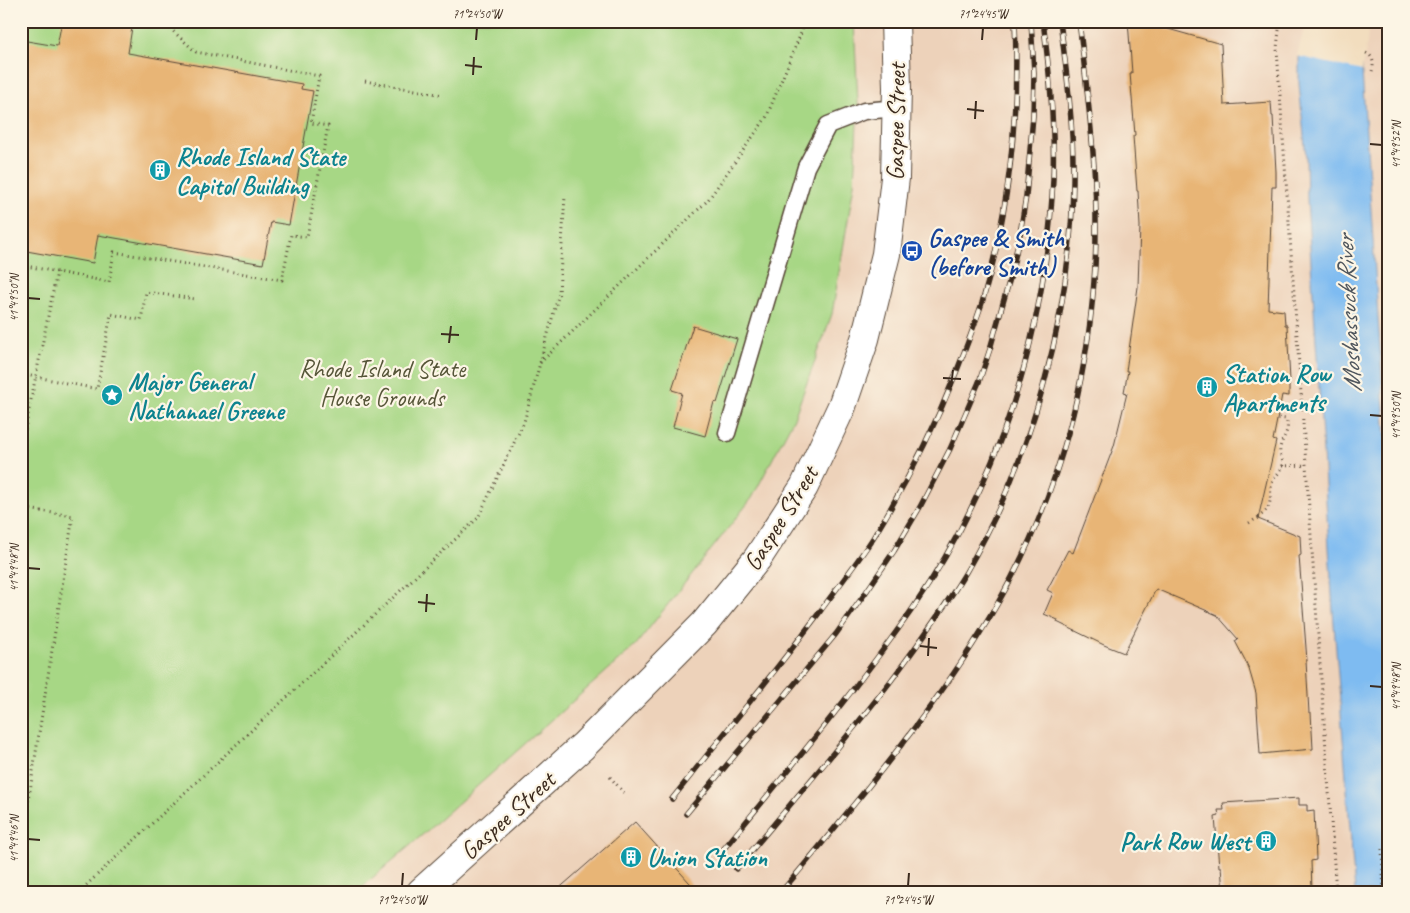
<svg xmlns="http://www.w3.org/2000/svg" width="1410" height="913" viewBox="0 0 1410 913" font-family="Caveat,sans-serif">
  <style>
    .built { fill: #edd2ba }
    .green { fill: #a7d785; stroke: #718052 }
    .water { fill: #7ebbf1; stroke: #5c7288 }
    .pier { fill: #f2ddbe }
    .building { fill: #e8b576 }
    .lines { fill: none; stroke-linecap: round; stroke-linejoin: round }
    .lane-casing { stroke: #564536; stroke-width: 19 }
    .secondary-casing { stroke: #564536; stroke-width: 30 }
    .path { stroke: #564536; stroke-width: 3; stroke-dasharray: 1 4; stroke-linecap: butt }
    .lane { stroke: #fff; stroke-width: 16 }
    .secondary { stroke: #fff; stroke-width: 28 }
    .rail-casing { stroke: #3b2a1e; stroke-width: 5.5 }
    .rail { stroke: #fcf5e5; stroke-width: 4; stroke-dasharray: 11; stroke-linecap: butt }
    .ticks { fill: none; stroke: #3b2a1e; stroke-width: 2 }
    .labels { text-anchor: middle; stroke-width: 4.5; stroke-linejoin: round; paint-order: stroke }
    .street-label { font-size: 25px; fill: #3b2a1e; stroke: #fcf5e5 }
    .culture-label { font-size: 25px; font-weight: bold; fill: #0d838f; stroke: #fcf5e5; text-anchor: start }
    .transit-label { font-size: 25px; font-weight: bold; fill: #164399; stroke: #fcf5e5; text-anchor: start }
    .park-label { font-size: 25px; fill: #565538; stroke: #fcf5e5 }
    .water-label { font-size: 26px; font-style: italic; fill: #4f565d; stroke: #fcf5e5 }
    .neatline { fill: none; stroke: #3b2a1e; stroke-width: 2 }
    .ticks-label { font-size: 12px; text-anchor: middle; fill: #3b2a1e }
  </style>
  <rect width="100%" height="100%" fill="#fcf5e5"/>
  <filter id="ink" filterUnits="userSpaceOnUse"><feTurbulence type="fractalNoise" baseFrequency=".02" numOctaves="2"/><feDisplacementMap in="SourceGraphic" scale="10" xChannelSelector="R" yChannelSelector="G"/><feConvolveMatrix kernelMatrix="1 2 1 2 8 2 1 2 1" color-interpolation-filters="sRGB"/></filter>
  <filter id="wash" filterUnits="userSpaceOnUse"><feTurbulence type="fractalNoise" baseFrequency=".0096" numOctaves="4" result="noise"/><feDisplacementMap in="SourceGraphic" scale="20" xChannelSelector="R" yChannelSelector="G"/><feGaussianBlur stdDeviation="1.12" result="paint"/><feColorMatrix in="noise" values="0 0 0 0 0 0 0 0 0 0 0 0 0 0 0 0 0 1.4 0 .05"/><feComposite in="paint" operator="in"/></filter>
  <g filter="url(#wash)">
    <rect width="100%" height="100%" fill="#f2ddbe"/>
    <rect class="built" x="21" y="21" width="1368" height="871"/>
    <polygon class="green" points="21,21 854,21 858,103 854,184 832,314 794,418 752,498 635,646 428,830 356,892 21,892"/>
    <polygon class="water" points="1366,21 1362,71 1389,486 1389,892 1355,892 1333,611 1307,199 1306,157 1299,84 1299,57"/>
    <polygon class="pier" points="1306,21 1369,21 1367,43 1362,71 1297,56"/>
    <g id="blocks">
      <g class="building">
        <polygon points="62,21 133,21 128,53 302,84 301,89 313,91 289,225 271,222 263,264 98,235 93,263 21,250 21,40 57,46"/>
        <polygon points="1128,21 1140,21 1221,44 1224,105 1271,102 1272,116 1273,116 1276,172 1276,187 1272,187 1268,309 1284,311 1285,325 1287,325 1290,381 1289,382 1289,396 1282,395 1273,440 1276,441 1258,519 1300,536 1301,555 1299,556 1307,661 1306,661 1309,713 1311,713 1313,749 1260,754 1256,693 1249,669 1245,660 1235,641 1238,639 1217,615 1156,589 1124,653 1104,645 1057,622 1058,620 1044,614 1053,593 1047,590 1068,550 1073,553 1114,446 1127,393 1124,392 1128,371 1126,371 1138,287 1140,226 1138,191 1137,191 1133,136 1135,135 1130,73 1132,73"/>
        <polygon points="693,326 737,339 717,403 714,402 705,436 673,427 682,393 672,390"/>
        <polygon points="1299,798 1299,805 1307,805 1307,811 1314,810 1316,860 1311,861 1312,892 1223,892 1221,867 1219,867 1215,817 1219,816 1218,810 1224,810 1223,803"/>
        <polygon points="635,822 698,892 555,892"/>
      </g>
    </g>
  </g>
  <g filter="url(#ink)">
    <use href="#blocks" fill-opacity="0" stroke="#564536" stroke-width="1"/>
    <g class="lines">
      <g class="lane-casing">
        <polyline id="lane" points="727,433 806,167 828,125 864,111 897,108"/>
      </g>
      <g class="secondary-casing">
        <polyline id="secondary" points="421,892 583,746 704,624 757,559 804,487 842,406 865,339 886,254 895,178 897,88 895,21"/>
      </g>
      <g class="path">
        <polyline points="1279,30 1277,48 1279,80 1336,892"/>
        <path d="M1366,53C1375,57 1374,66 1371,74"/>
        <polyline points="365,81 443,95"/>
        <polyline points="21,265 109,282 114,252 282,280 291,235 307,237 328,126 311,123 319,76 196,52 174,32 165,21"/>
        <polyline points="540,363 708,200 766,118 806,21"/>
        <polyline points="21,374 97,389 111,314 141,320 146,292 195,299"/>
        <polyline points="21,449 57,272"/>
        <polyline points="1282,466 1307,465"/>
        <polyline points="21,508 73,516 21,848"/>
        <path d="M1249,523C1258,518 1269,511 1270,501C1271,494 1270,487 1273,481C1276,474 1282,472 1283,464C1283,459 1279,454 1280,449C1281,438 1291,432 1286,419L1277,418"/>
        <polyline points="610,777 625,794"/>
        <polyline points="1382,849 1384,892"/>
        <polyline points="79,892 478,518 524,422 540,363 559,293 565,196"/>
      </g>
      <use href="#lane" class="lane"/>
      <use href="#secondary" class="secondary"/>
      <g class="rail-casing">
        <g id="rail">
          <path d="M672,799C721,737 772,676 819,613C837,588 856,564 873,538C905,486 933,431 956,373C965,350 974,327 982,303C1009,213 1019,116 1015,21"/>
          <polyline points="686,814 836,634 864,595 894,551 920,507 950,449 979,382 990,349 1012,271 1020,234 1026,196 1033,116 1034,73 1031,21"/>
          <path d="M721,852C786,773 852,695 911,611C1000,482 1046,334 1053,179C1055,126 1050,74 1043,21"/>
          <path d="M736,869C788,807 841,746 890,682C917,646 943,610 966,572C1033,457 1071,315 1073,182C1074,129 1067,74 1060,21"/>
          <path d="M781,892C810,859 837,825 864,792C919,724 972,654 1012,577C1059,486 1087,383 1094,281C1101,194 1089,107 1079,21"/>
        </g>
      </g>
      <use href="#rail" class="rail"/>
    </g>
  </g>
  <path class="ticks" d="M476,40L477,28M982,40L983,28M465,65L482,67M473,75L474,57M967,109L984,111M975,119L976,101M1370,144L1382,145M28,298L40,299M441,334L459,335M449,343L451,326M943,378L961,379M951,387L953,370M1370,415L1382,416M28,568L40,569M418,602L435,604M426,612L427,594M920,646L937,648M928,656L929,638M1370,686L1382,687M28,839L40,840M402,886L403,873M908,886L909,873"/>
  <defs>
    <g id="building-disc" transform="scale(1.125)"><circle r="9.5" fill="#0f9aa8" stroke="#fcf5e5"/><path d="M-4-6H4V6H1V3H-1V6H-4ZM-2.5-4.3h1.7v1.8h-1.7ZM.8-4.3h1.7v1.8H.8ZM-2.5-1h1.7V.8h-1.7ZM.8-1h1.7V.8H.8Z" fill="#fff"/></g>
    <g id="bus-disc" transform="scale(1.125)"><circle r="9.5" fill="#1a4fb4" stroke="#fcf5e5"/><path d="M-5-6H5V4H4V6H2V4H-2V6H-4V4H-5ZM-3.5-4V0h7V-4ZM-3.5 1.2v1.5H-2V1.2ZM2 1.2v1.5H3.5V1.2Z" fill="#fff"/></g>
    <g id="sight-disc" transform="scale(1.125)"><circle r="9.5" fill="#0f9aa8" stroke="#fcf5e5"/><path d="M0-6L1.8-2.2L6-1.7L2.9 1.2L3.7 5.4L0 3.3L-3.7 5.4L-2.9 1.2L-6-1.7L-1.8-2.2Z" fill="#fff"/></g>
  </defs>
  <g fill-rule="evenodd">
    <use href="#building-disc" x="160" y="170"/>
    <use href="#bus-disc" x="912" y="251"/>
    <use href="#building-disc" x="1207" y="387"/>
    <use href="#sight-disc" x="112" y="395"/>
    <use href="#building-disc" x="1266" y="841"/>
    <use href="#building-disc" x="631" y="857"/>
  </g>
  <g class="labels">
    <g class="street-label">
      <text transform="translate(895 122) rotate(-89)" y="9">Gaspee Street</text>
      <text transform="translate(780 518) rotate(-58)" y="9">Gaspee Street</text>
      <text transform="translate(507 815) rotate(-42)" y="9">Gaspee Street</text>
    </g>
    <g class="culture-label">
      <text x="176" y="165">Rhode Island State<tspan x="176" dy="29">Capitol Building</tspan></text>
      <text x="1223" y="382">Station Row<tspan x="1223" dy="29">Apartments</tspan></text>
      <text x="128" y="390">Major General<tspan x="128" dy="29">Nathanael Greene</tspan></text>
      <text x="1250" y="850" text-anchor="end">Park Row West</text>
      <text x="647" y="866">Union Station</text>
    </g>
    <g class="transit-label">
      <text x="928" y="246">Gaspee &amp; Smith<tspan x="928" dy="29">(before Smith)</tspan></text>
    </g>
    <g class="park-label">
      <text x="382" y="377">Rhode Island State<tspan x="382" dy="29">House Grounds</tspan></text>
    </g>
    <g class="water-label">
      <text transform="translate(1348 314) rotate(-93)" y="9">Moshassuck River</text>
    </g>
  </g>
  <rect width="1410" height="913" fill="none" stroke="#fcf5e5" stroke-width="55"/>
  <rect x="28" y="28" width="1354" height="858" class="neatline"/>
  <g class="ticks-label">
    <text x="477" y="18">71°24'50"W</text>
    <text x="983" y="18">71°24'45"W</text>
    <text transform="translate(1396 145) rotate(-90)" y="4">41°49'52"N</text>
    <text transform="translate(14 298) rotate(-90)" y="4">41°49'50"N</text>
    <text transform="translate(1396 416) rotate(-90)" y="4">41°49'50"N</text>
    <text transform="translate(14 568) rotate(-90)" y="4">41°49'48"N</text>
    <text transform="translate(1396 687) rotate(-90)" y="4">41°49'48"N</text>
    <text transform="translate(14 839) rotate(-90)" y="4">41°49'46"N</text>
    <text x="402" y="904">71°24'50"W</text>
    <text x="908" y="904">71°24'45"W</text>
  </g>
</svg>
